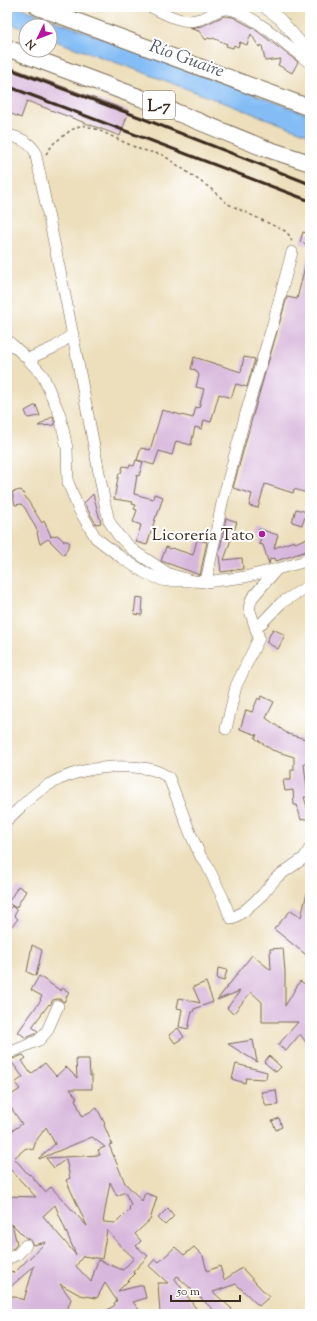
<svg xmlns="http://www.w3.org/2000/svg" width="317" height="1321" viewBox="0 0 317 1321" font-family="'Sorts Mill Goudy',serif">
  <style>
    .water { fill: #84bdf5; stroke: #60748a }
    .building { fill: #d8b7dc; fill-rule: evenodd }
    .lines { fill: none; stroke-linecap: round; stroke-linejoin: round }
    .minor-casing { stroke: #796955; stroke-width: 12 }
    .highway-casing { stroke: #796955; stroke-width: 18 }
    .path { stroke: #796955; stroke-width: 1.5; stroke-dasharray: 3 3; stroke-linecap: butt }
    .minor { stroke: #fff; stroke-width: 11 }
    .highway { stroke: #fff; stroke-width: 16 }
    .rail { stroke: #3b2a1e; stroke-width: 3 }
    .poi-dot { fill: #b5179e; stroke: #fff; stroke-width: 1.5 }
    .labels { text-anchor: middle; stroke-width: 4; stroke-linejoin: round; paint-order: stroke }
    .shield { fill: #fff; stroke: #766a62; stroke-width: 1 }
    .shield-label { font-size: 16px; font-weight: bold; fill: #3b2a1e }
    .poi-label { font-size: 17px; fill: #3b2a1e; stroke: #fff; text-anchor: end }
    .water-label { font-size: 18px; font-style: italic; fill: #555d69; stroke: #fff }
  </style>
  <rect width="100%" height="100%" fill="#fff"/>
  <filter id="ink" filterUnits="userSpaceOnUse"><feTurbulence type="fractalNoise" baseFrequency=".025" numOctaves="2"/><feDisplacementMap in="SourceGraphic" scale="8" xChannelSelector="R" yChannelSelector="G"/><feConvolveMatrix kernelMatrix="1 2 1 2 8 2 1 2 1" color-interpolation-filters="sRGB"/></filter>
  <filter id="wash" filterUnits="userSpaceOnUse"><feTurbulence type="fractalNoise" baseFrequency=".012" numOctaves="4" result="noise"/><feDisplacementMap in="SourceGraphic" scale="16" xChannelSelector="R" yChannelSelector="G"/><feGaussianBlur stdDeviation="0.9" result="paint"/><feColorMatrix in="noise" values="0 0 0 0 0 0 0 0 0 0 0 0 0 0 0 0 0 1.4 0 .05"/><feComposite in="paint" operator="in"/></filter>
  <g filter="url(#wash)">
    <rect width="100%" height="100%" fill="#eddfbc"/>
    <polygon class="water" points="7,7 19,7 310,115 310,135 134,69 50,39 50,26 26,26 26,30 7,22"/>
    <g id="blocks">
      <g class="building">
        <polygon points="224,16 233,17 253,28 298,62 292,73 278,65 281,59 265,61 262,45 259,47 251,34 247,45 240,42 238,47 234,45 233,48 226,46 227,44 213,38 212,39 208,38 206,40 198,30 198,31 189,28 202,26"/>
        <polygon points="7,66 129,111 120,136 27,101 21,118 7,112"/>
        <polygon points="303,232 310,234 310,245 300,242"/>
        <polygon points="307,258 310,258 310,494 294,489 293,493 265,484 258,508 249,506 252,494 233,488 253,415 287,297 297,299"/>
        <polygon points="194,357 241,372 244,357 255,359 247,387 236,384 231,398 219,394 211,422 204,420 202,429 195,427 191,445 176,441 172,455 159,451 154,465 137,460 141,448 150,450 162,410 193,418 196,407 199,408 204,389 196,387 199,375 196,370 191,369"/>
        <polygon points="36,405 40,416 28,418 25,411"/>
        <polygon points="53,416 55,425 38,426"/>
        <polygon points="136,460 143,462 139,476 137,475 134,494 153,499 154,494 163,497 157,516 156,516 147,545 136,542 141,525 133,522 137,510 134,509 136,505 132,504 133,502 114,499 119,473 121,473 123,466 129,467 130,465 134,466"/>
        <polygon points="21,490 42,523 44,521 51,536 50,537 57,535 64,541 67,541 70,543 64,555 48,539 40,544 37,533 38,532 25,508 21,504 15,505 12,492"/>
        <polygon points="93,494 101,523 96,524 84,503"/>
        <polygon points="296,509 307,512 302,525 292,522"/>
        <polygon points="226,518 237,522 224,560 242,558 243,569 221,572 219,555"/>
        <polygon points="259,529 278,535 274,548 294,541 295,543 310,537 310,550 276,561 275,558 270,559 269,564 263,545 259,544 261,538 257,536"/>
        <polygon points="197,540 207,542 200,575 161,561 166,547 171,549 172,548 193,555"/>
        <polygon points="136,597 143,598 142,615 134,614"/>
        <polygon points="273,629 285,635 278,649 266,642"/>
        <polygon points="262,696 274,702 266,718 288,734 309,740 306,750 310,751 310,764 304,764 308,797 304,797 310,818 301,820 297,805 294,805 293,790 285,791 283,780 291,780 291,770 294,770 294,757 272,750 255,738 257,735 240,729 246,710 252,712 258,698 260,700"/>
        <polygon points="18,886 26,891 16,908 8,903"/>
        <polygon points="307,893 310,893 310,958 274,929 291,910 301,917"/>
        <polygon points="12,906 17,911 14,915 18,919 11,927 7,924 7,909 8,910"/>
        <polygon points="32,945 42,950 36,976 27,972"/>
        <polygon points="283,948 285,972 285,1006 300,981 310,987 310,1048 300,1034 286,1051 278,1045 298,1022 262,1022 262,1002 251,992 233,1014 227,1008 240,991 217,1000 252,955 271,970 270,949"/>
        <polygon points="218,968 227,970 224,981 217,979"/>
        <polygon points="39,976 61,991 62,988 69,992 64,1002 60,999 57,999 53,1000 50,1005 49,1004 32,1027 38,1031 35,1034 26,1038 18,1032 41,1000 40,999 42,996 31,990"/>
        <polygon points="206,982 213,1002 194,1009 193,1012 192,1012 188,1029 179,1027 182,1009 177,1008 179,998 200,1003 193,987"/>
        <polygon points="178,1028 184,1037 175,1043 169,1035"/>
        <polygon points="253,1040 257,1062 228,1044"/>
        <path d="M23,1055L26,1058L22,1061L31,1074L45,1063L56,1076L66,1067L77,1078L76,1059H89L90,1076H92V1089H70L77,1098L75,1099L82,1116L97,1108L105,1124L104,1125L112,1144L109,1145L125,1183L142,1201L145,1193L157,1197L150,1220L135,1234L141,1241L136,1246L148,1256L133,1272L135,1274L118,1291L143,1285L146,1298L133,1302L142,1314H101L115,1305L114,1303L117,1301L105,1283L97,1298L80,1295L60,1284L71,1299L66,1314H7V1300L9,1295L24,1300L34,1266L7,1290V1275L12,1271L14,1273L46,1242L33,1245L31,1240L26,1238L12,1224L17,1244L14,1248L7,1251V1196L36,1197L7,1166V1134L22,1124L7,1102V1098L20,1089L15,1083L23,1077L10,1060ZM46,1127L55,1144L39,1158V1159L92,1137L105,1147L98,1150L100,1155L46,1158L54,1168L66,1159L70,1178L66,1180L87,1226L51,1187L45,1192L30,1174L29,1175L14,1158L26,1148L33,1150L36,1141ZM110,1182L117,1196L125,1192L131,1205L129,1208L130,1209L116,1223L103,1222ZM55,1205L76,1255L43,1216ZM107,1230L123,1249H124L134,1258L123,1270L98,1260L91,1282L76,1266L83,1256L102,1259Z"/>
        <polygon points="269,1056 281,1067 276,1072 264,1062"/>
        <polygon points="236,1064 267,1072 266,1079 246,1078 245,1083 232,1079"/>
        <polygon points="276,1090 278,1105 266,1106 261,1092"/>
        <polygon points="279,1118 282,1127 276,1130 272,1121"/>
        <polygon points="168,1208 174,1216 165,1225 158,1218"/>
        <polygon points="175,1247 184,1255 194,1247 203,1256 207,1271 220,1266 224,1280 242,1268 269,1297 259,1306 236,1284 213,1292 232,1309 228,1314 218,1314 177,1276 175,1279 200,1314 160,1314 158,1283 168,1283 149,1266 155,1259 159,1262"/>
      </g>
    </g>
  </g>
  <g filter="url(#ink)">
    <use href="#blocks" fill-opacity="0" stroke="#796955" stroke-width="1"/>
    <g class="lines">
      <g class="minor-casing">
        <g id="minor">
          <path d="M151,7C166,14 183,25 200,19C208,17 217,9 226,9C246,8 293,50 310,63"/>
          <polyline points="264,7 280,19 310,53"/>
          <path d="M7,135C19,137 28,141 35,151L66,300L105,504L109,521L118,535L134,551L169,574L193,581"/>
          <polyline points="7,340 28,359 43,376 60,415 67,448 68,482 78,508 96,538 122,558 147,574 165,581 193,581 206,582 245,577 277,569 310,560"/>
          <polyline points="28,359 55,347 73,334"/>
          <polyline points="206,582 222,503 246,413 272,327 292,252"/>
          <polyline points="256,629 281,603 310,585"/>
          <polyline points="226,729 236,686 259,638 249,608 252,598 277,569"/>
          <path d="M7,820C17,811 27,800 39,791C65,772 99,765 132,767C146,768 157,769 169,778L191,835L201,857L206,863L223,898L229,914L232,919L244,911L262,895L277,877L304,858L310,848"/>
          <polyline points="7,1054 39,1040 47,1031 58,1006"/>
          <polyline points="7,1259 18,1254 26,1245"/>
        </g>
      </g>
      <g class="highway-casing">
        <g id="highway">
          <polyline points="38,7 310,108"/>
          <polyline points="7,48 141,98 264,148 310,163"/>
        </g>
      </g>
      <polyline class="path" points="46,154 54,143 71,130 82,125 96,129 139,149 163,155 210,188 228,204 285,231 290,236 292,242"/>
      <use href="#minor" class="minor"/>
      <use href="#highway" class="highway"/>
      <g class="rail">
        <polyline points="7,68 139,117 310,184"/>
        <polyline points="7,86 310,201"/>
      </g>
    </g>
  </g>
  <circle class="poi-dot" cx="262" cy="534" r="4"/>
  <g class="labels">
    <rect class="shield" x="143" y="91" width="32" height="28" rx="3"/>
    <g class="shield-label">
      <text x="159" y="111">L-7</text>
    </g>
    <g class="poi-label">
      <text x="254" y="540">Licorería Tato</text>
    </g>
    <g class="water-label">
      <text transform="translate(187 58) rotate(20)" y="6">Río Guaire</text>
    </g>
  </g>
  <rect width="317" height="1321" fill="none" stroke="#fff" stroke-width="24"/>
  <g transform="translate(38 38) rotate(227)"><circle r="19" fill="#ffffff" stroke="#b1aaa5"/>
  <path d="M0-3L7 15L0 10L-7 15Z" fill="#b5179e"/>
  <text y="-6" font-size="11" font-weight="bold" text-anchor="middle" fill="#3b2a1e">N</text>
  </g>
  <path d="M171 1295v6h69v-6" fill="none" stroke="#3b2a1e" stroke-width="2"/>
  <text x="177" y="1295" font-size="12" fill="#3b2a1e" stroke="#ffffff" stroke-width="3" paint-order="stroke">50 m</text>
</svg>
